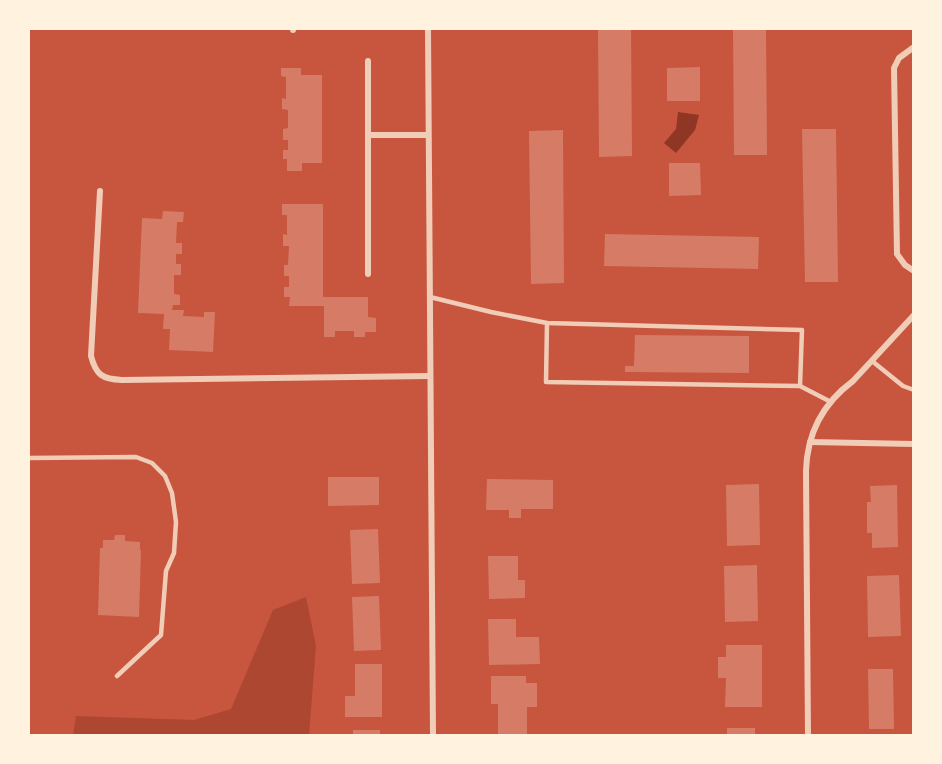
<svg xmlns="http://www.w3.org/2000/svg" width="942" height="764" viewBox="0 0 942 764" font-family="'Exo 2',sans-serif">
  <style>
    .green { fill: #ae4732 }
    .water { fill: #8f3625 }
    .building { fill: #d67c66 }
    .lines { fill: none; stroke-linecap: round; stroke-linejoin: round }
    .service { stroke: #f1ccb7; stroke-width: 4.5 }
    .minor { stroke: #f1ccb7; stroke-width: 6 }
  </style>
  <rect width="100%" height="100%" fill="#c8553d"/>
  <polygon class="green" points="306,597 316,646 309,735 73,735 76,716 194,720 231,709 273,610"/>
  <polygon class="water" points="678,112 699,115 695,130 676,153 664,143 676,129"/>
  <g class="building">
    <polygon points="598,28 631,28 632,156 599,157"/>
    <polygon points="733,28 766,28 767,155 734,155"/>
    <polygon points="700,67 700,101 667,101 667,68"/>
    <polygon points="281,68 301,68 301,75 322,75 322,163 302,163 302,171 287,171 287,159 283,159 283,150 288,150 288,140 283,140 283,129 288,128 288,110 282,109 282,98 286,99 286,77 281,76"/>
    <polygon points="802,129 836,129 838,282 805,282"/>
    <polygon points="563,130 564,283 531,284 529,131"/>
    <polygon points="669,163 700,163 701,195 669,196"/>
    <polygon points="282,204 323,204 323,297 368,297 368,317 376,318 376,332 365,332 365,337 354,337 354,331 335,331 335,337 324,337 324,306 289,306 290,297 284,297 284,287 289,287 289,276 284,276 284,265 288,265 289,246 283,246 283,234 287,235 287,215 282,215"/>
    <polygon points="163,211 184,212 183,222 177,222 176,243 182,243 182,254 176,254 176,264 181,264 181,275 174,275 174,294 180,295 180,305 173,305 172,310 184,310 183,316 204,317 204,312 215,312 213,352 169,350 170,329 163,329 164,314 138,313 142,218 162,219"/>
    <polygon points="605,234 759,237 758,269 604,266"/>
    <polygon points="635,335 749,336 749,373 625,372 625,366 634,366"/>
    <polygon points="328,477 379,477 379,505 328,506"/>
    <polygon points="487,479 553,480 553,509 521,509 521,518 509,518 509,510 486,510"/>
    <polygon points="759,484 760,545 727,546 726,485"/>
    <polygon points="897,485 898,547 872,548 872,533 867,533 867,502 871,502 870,486"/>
    <polygon points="378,529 380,583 352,584 350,530"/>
    <polygon points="115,535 125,535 125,541 140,542 140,550 141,550 139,617 98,615 100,548 103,548 103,540 114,540"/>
    <polygon points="488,556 518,556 518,580 525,580 525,598 489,599"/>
    <polygon points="757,565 758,621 725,622 724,566"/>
    <polygon points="899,575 901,636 868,637 867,576"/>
    <polygon points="379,596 381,650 354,651 352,597"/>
    <polygon points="488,619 516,619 516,637 539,637 540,664 489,665"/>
    <polygon points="726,645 762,645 762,707 725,707 726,678 718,678 718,657 726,657"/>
    <polygon points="355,664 382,664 382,717 345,717 345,696 355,696"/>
    <polygon points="868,669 893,669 894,729 869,729"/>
    <polygon points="491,676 526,676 526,683 537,683 537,707 527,707 527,734 498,734 498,704 491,704"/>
    <rect x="727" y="728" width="28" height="8"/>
    <rect x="353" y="730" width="27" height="6"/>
  </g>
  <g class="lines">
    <g class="service">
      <polyline points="430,297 491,312 547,323 802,330 800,386"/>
      <polyline points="547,323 546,382 800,386 831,402"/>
      <polyline points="872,361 903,386 914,390"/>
      <polyline points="28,458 136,457 152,463 165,476 172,493 176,522 174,553 166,571 161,635 117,676"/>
    </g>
    <g class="minor">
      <polyline points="293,28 293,30"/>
      <polyline points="428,28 433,736"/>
      <polyline points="914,47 899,58 894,68 897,254 905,265 914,271"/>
      <polyline points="368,61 368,274"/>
      <polyline points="368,135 428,135"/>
      <path d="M100,191L91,356C96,375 102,379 122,380L430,376"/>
      <polyline points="810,442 914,444"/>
      <path d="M808,736L806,471C807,433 822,404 853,381L914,315"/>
    </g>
  </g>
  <rect width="942" height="764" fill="none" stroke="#fff3e0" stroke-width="60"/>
</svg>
